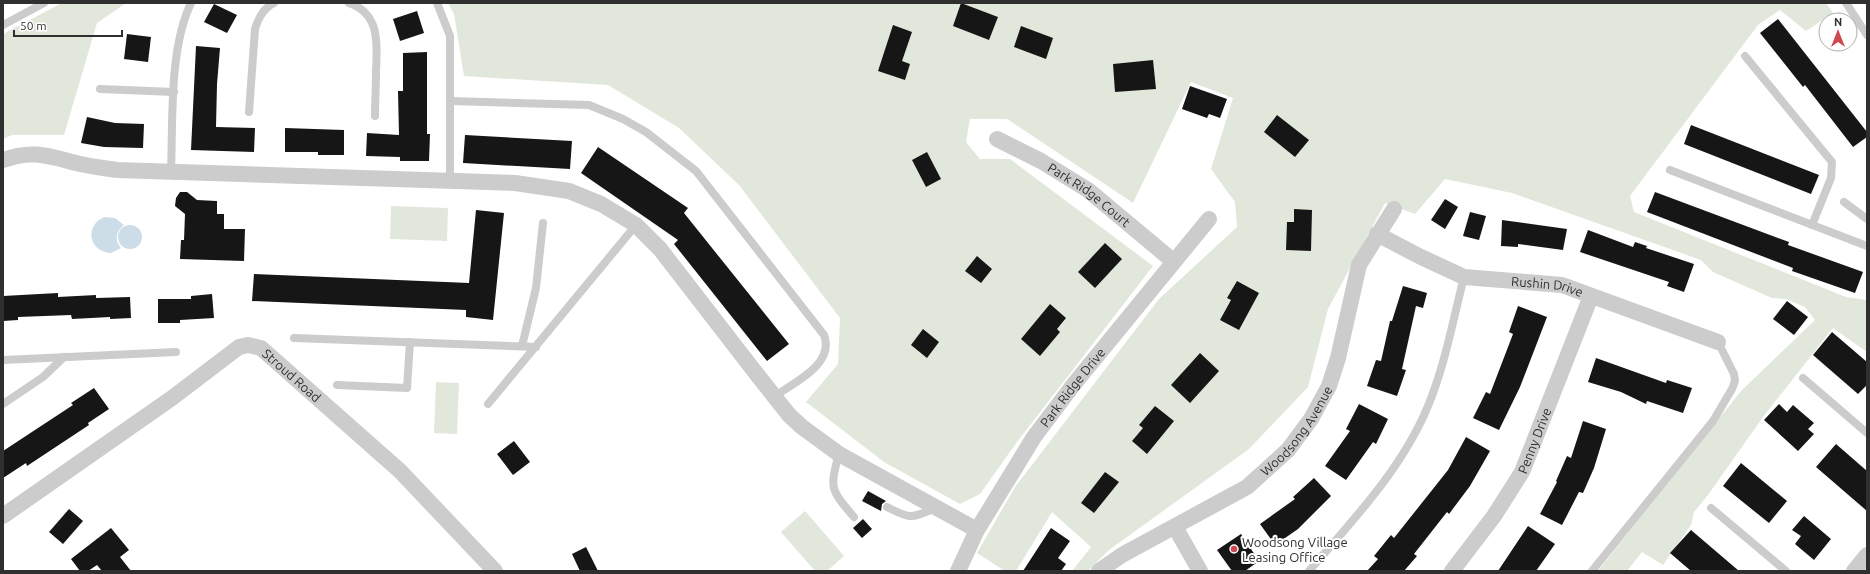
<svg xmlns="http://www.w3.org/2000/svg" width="1870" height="574" viewBox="0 0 1870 574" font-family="Ubuntu,sans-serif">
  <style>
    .green { fill: #e2e7dc }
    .water { fill: #cddde8 }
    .building { fill: #161616 }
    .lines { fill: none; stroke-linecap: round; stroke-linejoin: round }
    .lane { stroke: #ccc; stroke-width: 8 }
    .street { stroke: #ccc; stroke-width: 16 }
    .poi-dot { fill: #cf4851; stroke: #fff; stroke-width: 1.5 }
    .labels { text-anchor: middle; stroke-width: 4; stroke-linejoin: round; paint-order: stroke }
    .street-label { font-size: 13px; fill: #2f2f2f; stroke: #fff }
    .poi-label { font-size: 13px; fill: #2f2f2f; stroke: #fff; text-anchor: start }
  </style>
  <rect width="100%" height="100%" fill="#fff"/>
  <g class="green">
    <polygon points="62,3 126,3 97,23 64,135 12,135 3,139 3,34"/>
    <polygon points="448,3 1826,3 1833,13 1806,31 1780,10 1758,25 1630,196 1634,212 1846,297 1867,300 1867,352 1833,328 1763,417 1708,495 1694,512 1691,525 1663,565 1642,552 1627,571 1598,571 1741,391 1815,320 1805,307 1786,299 1772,298 1713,272 1701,260 1512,193 1445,179 1415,214 1385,203 1328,309 1308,387 1249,449 1109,550 1088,571 1072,571 1091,547 1052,512 1016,571 1005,571 977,553 1015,487 1159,299 1237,227 1235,202 1211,169 1233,98 1191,82 1133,203 1007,119 970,119 966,142 980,159 1010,159 1153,266 1017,442 980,494 960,504 884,462 806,402 838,364 840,318 739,185 679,128 608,85 464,76 454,14"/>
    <polygon points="391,206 448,208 447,241 390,239"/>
    <polygon points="436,382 459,383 457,434 434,433"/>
    <polygon points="805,511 844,556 827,571 815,571 781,532"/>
  </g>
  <g class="water">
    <path d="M104,217L115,218L124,225C116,231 114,240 121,248L111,253C89,252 84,226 104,217Z"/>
    <circle cx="130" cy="237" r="12"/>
  </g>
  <g class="building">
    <polygon points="961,3 998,17 989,40 953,26"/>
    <polygon points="214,4 237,15 227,33 204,22"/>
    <polygon points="417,11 424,33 400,41 393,19"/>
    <polygon points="1778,19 1867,132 1867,137 1853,147 1805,85 1803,87 1760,33"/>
    <polygon points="893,25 912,32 902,61 910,64 905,80 878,71"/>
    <polygon points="1021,26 1053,38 1046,59 1014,47"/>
    <polygon points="127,34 151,37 148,62 124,59"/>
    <polygon points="196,46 220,48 217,84 216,127 255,128 254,152 191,150"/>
    <polygon points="427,52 427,134 430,134 429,161 400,161 400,157 366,156 367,133 399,135 398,91 403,91 403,53"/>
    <polygon points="1153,60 1156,89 1115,92 1113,64"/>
    <polygon points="1190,86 1227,99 1220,118 1209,114 1207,118 1182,109"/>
    <polygon points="1277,115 1309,140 1295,157 1264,132"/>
    <polygon points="87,117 115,123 144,124 143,148 104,147 81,143"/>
    <polygon points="1691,125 1819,175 1811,194 1684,144"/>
    <polygon points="285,128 344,130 344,155 318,155 318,152 285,152"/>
    <polygon points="465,135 572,141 570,169 463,163"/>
    <polygon points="598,147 688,208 684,213 789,344 767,361 674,244 678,240 581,173"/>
    <polygon points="927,152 941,179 926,187 912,160"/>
    <polygon points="180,192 187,192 197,200 217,201 217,214 224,214 224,229 245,229 244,261 180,259 181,240 184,240 185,214 175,206 176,198"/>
    <polygon points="1655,192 1789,242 1788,245 1863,272 1855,293 1792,271 1793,268 1647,212"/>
    <polygon points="1445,199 1458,207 1445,229 1431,220"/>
    <polygon points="1294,209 1312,210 1311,251 1286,250 1287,222 1294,222"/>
    <polygon points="476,210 504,213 493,320 466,317 466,310 252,301 254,274 469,283"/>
    <polygon points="1470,212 1486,216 1479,240 1463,236"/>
    <polygon points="1502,220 1567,229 1563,250 1518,244 1518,247 1501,246"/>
    <polygon points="1588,230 1633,247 1635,242 1647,246 1646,248 1694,264 1684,292 1667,286 1669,282 1580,252"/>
    <polygon points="1105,243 1122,259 1095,288 1078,272"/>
    <polygon points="977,256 992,269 981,283 965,271"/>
    <polygon points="1237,281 1259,293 1239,330 1220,320 1231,300 1227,298"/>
    <polygon points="1403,286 1427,293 1423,308 1416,306 1402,369 1406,370 1397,396 1367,386 1376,360 1381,361 1390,321 1392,321"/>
    <polygon points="58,293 58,297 96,295 96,298 130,297 131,318 110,319 110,317 72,319 71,315 18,317 18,320 3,321 3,296"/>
    <polygon points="212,294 214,318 180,320 180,323 158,323 158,299 191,299 191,296"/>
    <polygon points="1787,301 1808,317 1794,335 1773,319"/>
    <polygon points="1050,304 1066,318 1057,329 1060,332 1040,356 1021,339"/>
    <polygon points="1518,306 1547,317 1520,387 1499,430 1473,418 1486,392 1490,394 1513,334 1509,332"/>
    <polygon points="923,329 939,342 927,358 911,345"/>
    <polygon points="1832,332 1867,362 1867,385 1858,394 1813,355"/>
    <polygon points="1200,353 1219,371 1190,403 1171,385"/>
    <polygon points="1596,358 1666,383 1667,380 1692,388 1683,413 1647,401 1646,404 1621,392 1588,382"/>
    <polygon points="94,388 109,409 88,423 89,425 27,466 26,463 3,478 3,451 73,405 71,403"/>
    <polygon points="1359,404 1388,419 1376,444 1373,442 1346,480 1325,466 1350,431 1346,429"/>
    <polygon points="1779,404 1787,412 1793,405 1814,423 1808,429 1814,434 1798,451 1764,420"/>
    <polygon points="1155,406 1174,421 1147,454 1132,441 1143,428 1139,425"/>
    <polygon points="1583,421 1606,429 1594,468 1583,493 1579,492 1562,525 1540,514 1557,482 1556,481 1567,456 1571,458"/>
    <polygon points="1466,437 1490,451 1470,486 1449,514 1447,512 1414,554 1417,556 1404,571 1367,571 1378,559 1374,556 1391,535 1394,538 1448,470"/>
    <polygon points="514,441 530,462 513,475 497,454"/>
    <polygon points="1836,444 1867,471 1867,511 1816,467"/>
    <polygon points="1741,463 1787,501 1769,523 1723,486"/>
    <polygon points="1105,472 1119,482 1094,513 1081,503"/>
    <polygon points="1314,478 1331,496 1298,529 1275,545 1260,524 1295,499 1293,497"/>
    <polygon points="868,491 886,501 882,504 881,511 862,501"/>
    <polygon points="69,509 83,521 63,544 49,532"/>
    <polygon points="1804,516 1831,539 1814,560 1795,544 1801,536 1792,530"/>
    <polygon points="863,519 872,529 862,538 853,528"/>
    <polygon points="1528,526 1555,544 1536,571 1498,571"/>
    <polygon points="111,528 129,550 120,557 131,571 102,571 97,565 88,571 80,571 71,559"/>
    <polygon points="1051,528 1070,541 1058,558 1066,564 1061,571 1023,571"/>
    <polygon points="1691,530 1739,571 1691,571 1670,553"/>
    <polygon points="1241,534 1259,561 1245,571 1232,571 1217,550"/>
    <polygon points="586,547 598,571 580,571 572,554"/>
  </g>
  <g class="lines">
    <g class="lane">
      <path d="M349,3C381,14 377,45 376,72C376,87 375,102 375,116"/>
      <polyline points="437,3 450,36 450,180"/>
      <polyline points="1846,3 1867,35"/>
      <polyline points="3,25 44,3"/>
      <polyline points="1745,56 1832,162 1831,178 1812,225"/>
      <polyline points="100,89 174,92"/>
      <path d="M451,101L589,105L623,119L646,132L696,171L824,335C835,364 795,382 775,396"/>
      <path d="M249,112L255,29C258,19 263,8 274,3"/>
      <polyline points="1670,170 1867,246"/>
      <path d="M171,171C173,120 169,49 191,3"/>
      <polyline points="1844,202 1867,219"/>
      <polyline points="294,338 536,347"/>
      <polyline points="522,346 536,288 543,223"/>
      <polyline points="3,360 176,352"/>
      <polyline points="1803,378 1867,433"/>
      <polyline points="337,385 407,388 410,342"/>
      <polyline points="3,404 43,377 64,357"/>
      <polyline points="488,404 636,225"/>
      <path d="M839,454C829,489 831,490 854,517"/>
      <path d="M887,507C912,520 911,518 936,508"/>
      <polyline points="1711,508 1786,571"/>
      <path d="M1309,571C1353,520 1402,469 1428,406C1445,365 1453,320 1464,277"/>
      <polyline points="1592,571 1713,421 1732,389 1735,381 1734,374 1718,342"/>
    </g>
    <g class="street">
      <path id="s1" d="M997,139L1041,161L1088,190L1173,261"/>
      <path d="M3,160C30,150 46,155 72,162C87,166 102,168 117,170L515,183L569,191L601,204L636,225L660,249L759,377L789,415L802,427L839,454L977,530"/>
      <path id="s2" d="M1377,234L1421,257L1464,277L1562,285L1718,342"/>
      <path id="s3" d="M3,516L172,398L239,347L248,345L261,348L400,471L495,571"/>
      <polyline points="1175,527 1200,571"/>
      <path id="s4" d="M958,571L977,530L1034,437L1074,384L1209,219"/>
      <path id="s5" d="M1099,571L1122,555L1247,487L1288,450L1311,419L1329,386L1338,358L1359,265L1394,209"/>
      <path id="s6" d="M1452,571L1494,516L1522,472L1591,296"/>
      <polyline points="1854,571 1867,555"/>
    </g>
  </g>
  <circle class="poi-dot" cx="1234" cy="549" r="4"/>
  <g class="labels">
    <g class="street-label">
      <text dy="5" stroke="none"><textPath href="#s1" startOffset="108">Park Ridge Court</textPath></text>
      <text dy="5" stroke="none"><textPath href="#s2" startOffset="181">Rushin Drive</textPath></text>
      <text dy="5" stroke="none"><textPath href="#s3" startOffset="354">Stroud Road</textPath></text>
      <text dy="5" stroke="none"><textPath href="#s4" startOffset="217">Park Ridge Drive</textPath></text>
      <text dy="5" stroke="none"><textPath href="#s5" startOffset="246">Woodsong Avenue</textPath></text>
      <text dy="5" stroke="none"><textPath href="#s6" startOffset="155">Penny Drive</textPath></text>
    </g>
    <g class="poi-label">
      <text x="1242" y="547">Woodsong Village<tspan x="1242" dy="15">Leasing Office</tspan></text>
    </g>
  </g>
  <rect width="1870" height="574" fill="none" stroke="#2f2f2f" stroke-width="8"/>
  <g transform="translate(1838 32)"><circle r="19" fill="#ffffff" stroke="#acacac"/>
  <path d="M0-3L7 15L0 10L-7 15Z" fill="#cf4851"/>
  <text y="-6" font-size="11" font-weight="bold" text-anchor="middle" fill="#2f2f2f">N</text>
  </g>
  <path d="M14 30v6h108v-6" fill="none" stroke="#2f2f2f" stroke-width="2"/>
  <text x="20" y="30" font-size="12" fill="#2f2f2f" stroke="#ffffff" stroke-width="3" paint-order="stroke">50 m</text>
</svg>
